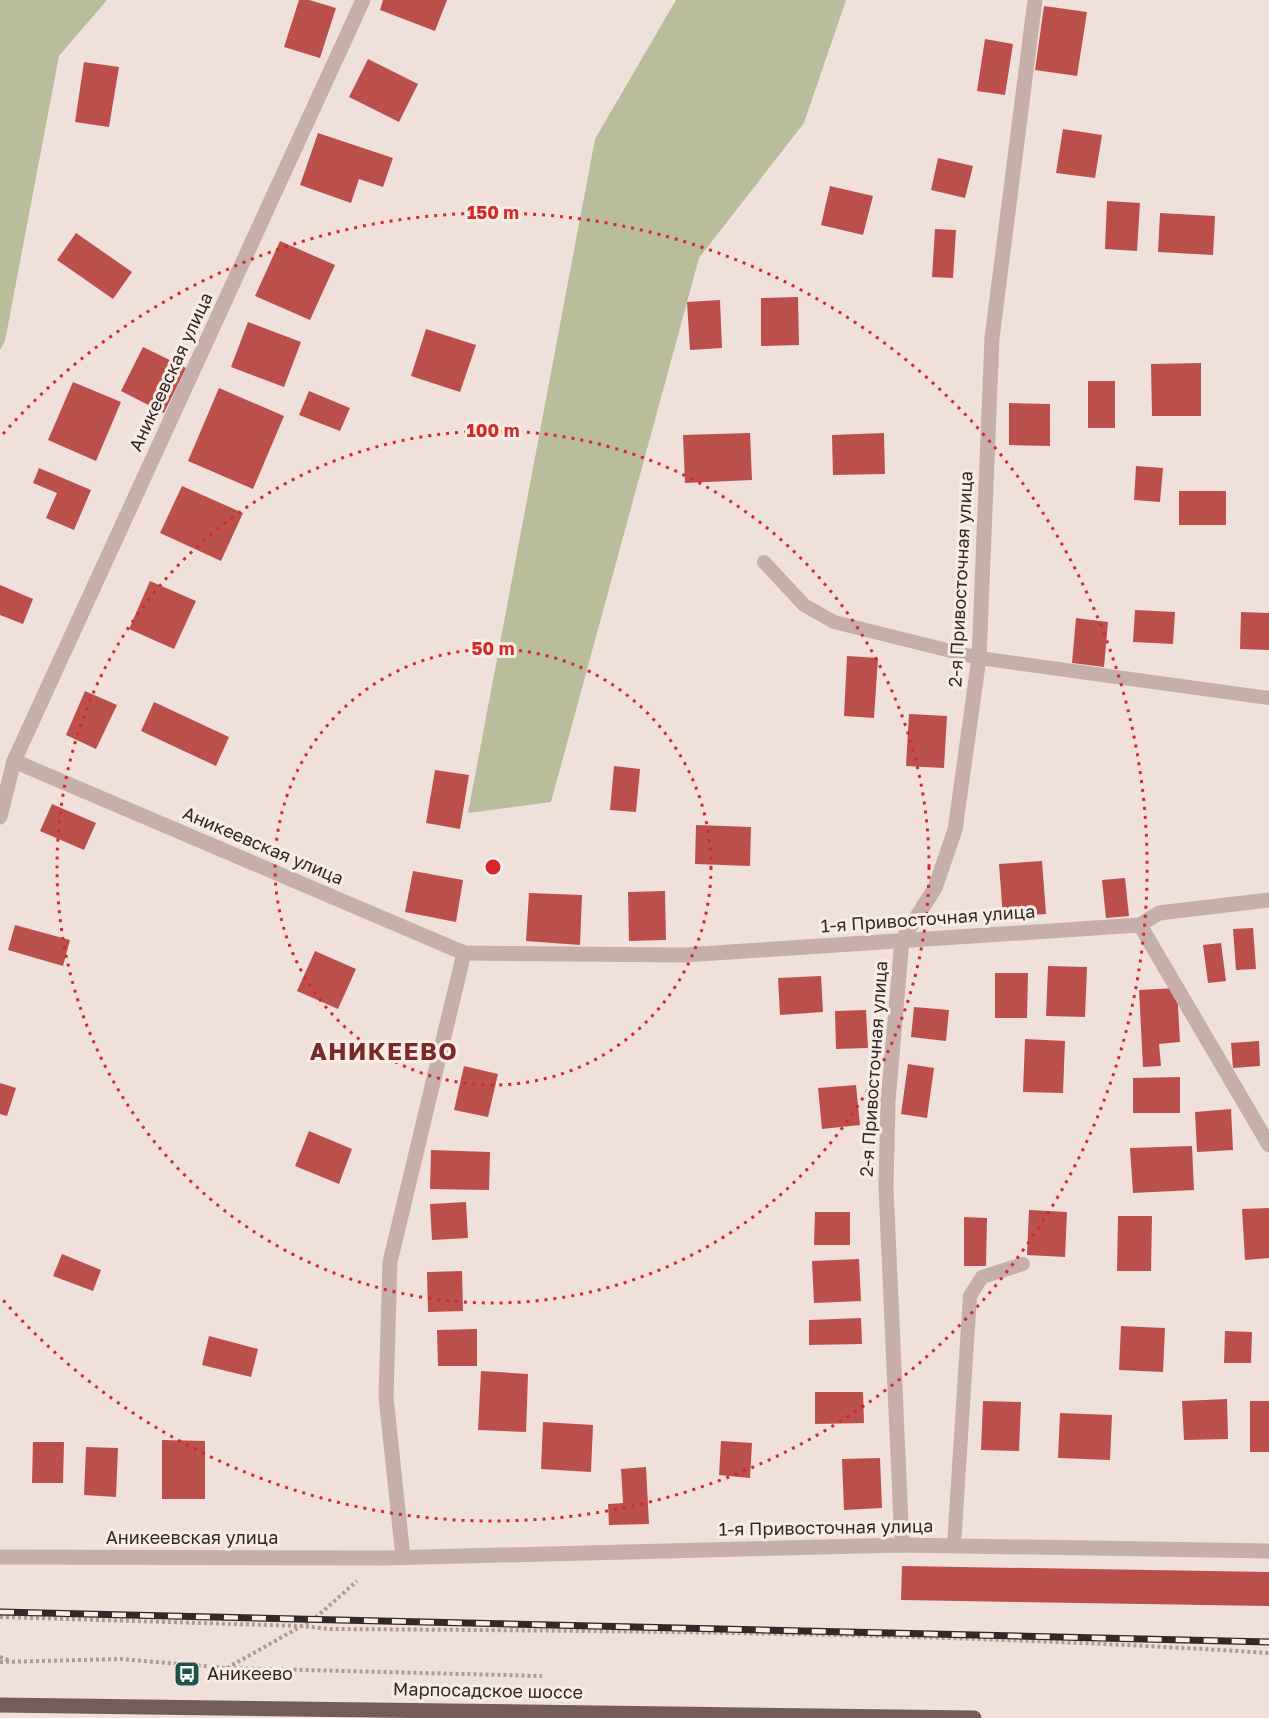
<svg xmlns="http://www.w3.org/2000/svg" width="1269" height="1718" viewBox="0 0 1269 1718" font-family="'Golos Text',sans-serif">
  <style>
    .green { fill: #b9bd9c }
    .building { fill: #bb4f4c }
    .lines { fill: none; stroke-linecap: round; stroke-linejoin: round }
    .path { stroke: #b29992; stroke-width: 4; stroke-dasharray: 3 3; stroke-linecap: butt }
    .lane { stroke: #c6afa8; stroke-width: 14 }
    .street { stroke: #c6afa8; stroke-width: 15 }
    .primary { stroke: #745d59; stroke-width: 15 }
    .rail-casing { stroke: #332827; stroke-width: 7 }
    .rail { stroke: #f7ece6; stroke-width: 4.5; stroke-dasharray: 14; stroke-linecap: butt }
    .ring { fill: none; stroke: #d62828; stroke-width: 3; stroke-dasharray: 3 6 }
    .labels { text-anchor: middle; stroke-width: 6; stroke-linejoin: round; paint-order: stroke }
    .street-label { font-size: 18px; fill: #332827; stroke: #f7ece6 }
    .poi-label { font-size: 18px; fill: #332827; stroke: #f7ece6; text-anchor: start }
    .district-label { font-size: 24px; font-weight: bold; letter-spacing: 1.5px; fill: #7b2927; stroke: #f7ece6 }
    .centre { fill: #d62828; stroke: #f7ece6; stroke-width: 3 }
    .ring-label { font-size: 18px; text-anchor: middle; font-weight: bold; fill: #d62828; stroke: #f7ece6; stroke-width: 6; stroke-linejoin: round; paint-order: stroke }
  </style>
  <rect width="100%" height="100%" fill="#efe1da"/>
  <g class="green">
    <polygon points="0,0 107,0 59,56 5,341 0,350"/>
    <polygon points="676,0 846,0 804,123 699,258 551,802 468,813 595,139"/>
  </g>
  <g class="building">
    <polygon points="299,0 309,0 336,8 320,58 284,47"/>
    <polygon points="383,0 447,0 435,31 380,10"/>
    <polygon points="1044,6 1087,12 1077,76 1035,70"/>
    <polygon points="985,39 1013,44 1005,95 977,91"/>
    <polygon points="368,59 418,84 399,122 349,97"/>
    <polygon points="84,62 119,67 109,127 75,122"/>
    <polygon points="1063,129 1102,135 1095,178 1056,173"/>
    <polygon points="318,133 393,158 383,187 359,179 351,203 300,185"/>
    <polygon points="938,158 973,166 965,198 931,190"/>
    <polygon points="830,186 873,196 863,235 821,225"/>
    <polygon points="1107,201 1140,203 1137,251 1105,249"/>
    <polygon points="1160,213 1215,216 1213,255 1158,252"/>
    <polygon points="935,229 956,230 953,278 932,277"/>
    <polygon points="76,233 132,272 113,299 57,260"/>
    <polygon points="280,241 335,265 310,320 255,296"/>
    <polygon points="798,297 799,345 761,346 761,298"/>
    <polygon points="720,300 722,348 690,350 687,302"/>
    <polygon points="248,322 301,342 284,387 231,367"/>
    <polygon points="426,329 476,345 460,392 411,376"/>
    <polygon points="143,347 186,368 164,413 121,391"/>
    <polygon points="1201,363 1201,416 1152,416 1151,364"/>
    <rect x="1088" y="381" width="27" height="47"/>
    <polygon points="73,382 121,402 96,461 48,440"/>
    <polygon points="219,388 284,416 253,489 188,461"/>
    <polygon points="309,391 350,408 340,431 299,415"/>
    <polygon points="1009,403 1050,404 1050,446 1009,445"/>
    <polygon points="750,433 752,480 685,483 683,435"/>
    <polygon points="884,433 885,474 833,475 832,435"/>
    <polygon points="1136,466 1163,468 1160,502 1134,500"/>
    <polygon points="39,468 91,490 74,530 46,518 57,493 33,483"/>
    <polygon points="182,486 243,513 221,561 160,533"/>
    <rect x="1179" y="491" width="47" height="34"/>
    <polygon points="150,581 196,601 174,649 129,629"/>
    <polygon points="0,585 33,599 23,624 0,615"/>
    <polygon points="1135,610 1175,612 1173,644 1133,642"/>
    <polygon points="1241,612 1269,613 1269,650 1240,649"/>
    <polygon points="1076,618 1108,622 1104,667 1072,663"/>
    <polygon points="847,656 878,658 874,718 844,716"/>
    <polygon points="85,691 117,705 96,749 66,735"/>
    <polygon points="154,702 229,737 216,766 141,731"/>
    <polygon points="909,714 947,716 944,768 906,766"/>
    <polygon points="614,766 640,769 636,812 610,810"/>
    <polygon points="435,770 469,775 460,829 426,823"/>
    <polygon points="52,804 96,823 84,850 40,831"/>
    <polygon points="696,825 751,827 750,866 695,864"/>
    <polygon points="1042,861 1046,914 1003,917 999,864"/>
    <polygon points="413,871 463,880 456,922 405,912"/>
    <polygon points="1125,878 1129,916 1106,918 1102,880"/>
    <polygon points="665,891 666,940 629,941 628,892"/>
    <polygon points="529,893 582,895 580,945 526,941"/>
    <polygon points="15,925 70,940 63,966 8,950"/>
    <polygon points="1253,928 1256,969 1236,970 1233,929"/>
    <polygon points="1221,943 1226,981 1208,983 1203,945"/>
    <polygon points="315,951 356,969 338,1009 297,991"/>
    <polygon points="1048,966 1087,967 1085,1017 1046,1016"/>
    <polygon points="995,973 1028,973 1027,1018 995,1018"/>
    <polygon points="821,976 823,1012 780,1015 778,978"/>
    <polygon points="1177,988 1180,1042 1159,1044 1161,1066 1143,1067 1139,990"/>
    <polygon points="914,1007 949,1010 946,1041 911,1037"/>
    <polygon points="866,1010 868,1048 836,1049 835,1011"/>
    <polygon points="1025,1039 1065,1041 1063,1093 1023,1092"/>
    <polygon points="1259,1041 1260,1066 1233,1068 1231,1043"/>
    <polygon points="908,1064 934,1068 927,1118 901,1114"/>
    <polygon points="464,1066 498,1074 488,1117 454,1110"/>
    <polygon points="1180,1077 1180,1113 1133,1113 1133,1078"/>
    <polygon points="0,1083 16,1088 7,1116 0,1114"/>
    <polygon points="856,1085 860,1125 822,1129 818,1088"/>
    <polygon points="1231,1109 1233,1150 1197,1152 1195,1112"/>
    <polygon points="309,1131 352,1149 339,1184 295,1166"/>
    <polygon points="1192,1146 1194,1190 1133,1193 1130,1148"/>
    <polygon points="431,1150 490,1152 489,1190 430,1189"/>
    <polygon points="466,1202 468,1238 432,1240 430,1204"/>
    <polygon points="1269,1208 1269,1258 1245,1260 1242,1209"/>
    <polygon points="1029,1210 1067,1212 1065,1257 1027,1255"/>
    <polygon points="815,1212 850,1212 850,1245 814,1245"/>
    <polygon points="1118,1216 1152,1216 1151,1271 1117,1271"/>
    <polygon points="964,1217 987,1218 986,1266 964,1266"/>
    <polygon points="62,1254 101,1270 93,1291 53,1276"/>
    <polygon points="859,1259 861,1301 814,1303 812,1261"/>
    <polygon points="462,1271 463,1311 428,1312 427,1272"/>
    <polygon points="861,1318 862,1344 809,1345 809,1320"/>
    <polygon points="1121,1326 1165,1328 1163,1372 1119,1370"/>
    <polygon points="477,1329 477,1366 438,1366 437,1330"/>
    <polygon points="1225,1331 1252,1332 1251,1363 1224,1363"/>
    <polygon points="209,1336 258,1349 251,1377 202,1365"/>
    <polygon points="481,1371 528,1374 526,1432 478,1430"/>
    <polygon points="815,1392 863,1392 864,1423 815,1424"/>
    <polygon points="1227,1399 1228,1439 1184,1440 1182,1401"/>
    <polygon points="983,1401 1021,1402 1019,1451 981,1450"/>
    <rect x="1250" y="1401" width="19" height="51"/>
    <polygon points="1060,1413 1112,1415 1110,1460 1058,1458"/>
    <polygon points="543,1422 593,1425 591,1472 541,1469"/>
    <polygon points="162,1440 205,1441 205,1499 162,1499"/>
    <polygon points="721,1441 752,1443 750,1478 719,1475"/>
    <polygon points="33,1442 64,1442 63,1483 32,1483"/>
    <polygon points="86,1447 118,1448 116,1497 84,1495"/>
    <polygon points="880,1458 882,1508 844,1510 842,1459"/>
    <polygon points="646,1467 649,1524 609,1525 608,1504 623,1503 621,1469"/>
    <polygon points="902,1566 1269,1572 1269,1606 901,1600"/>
  </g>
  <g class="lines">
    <g class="path">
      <path d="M0,1617L302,1626L330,1629C643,1631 956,1633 1269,1653"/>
      <polyline points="0,1657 11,1661"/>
      <polyline points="0,1662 121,1659 226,1668 542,1676"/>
      <polyline points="227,1668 314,1619 357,1581"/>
    </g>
    <g class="lane">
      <polyline points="764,562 804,605 834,622 979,658 1269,698"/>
      <polyline points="954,1545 970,1296 982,1277 1023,1264"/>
    </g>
    <g class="street">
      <polyline points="14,761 464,953 684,955 1140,925 1159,913 1269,900"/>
      <polyline points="0,817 14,761 363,0"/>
      <polyline points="1140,925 1269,1145"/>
      <polyline points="902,1545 886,1188 888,1101 902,940 935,888 955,830 979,658 992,338 1035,0"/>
      <polyline points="0,1557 385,1558 902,1545 1269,1551"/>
      <polyline points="403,1557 386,1397 390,1262 464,953"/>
    </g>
    <polyline class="primary" points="0,1705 974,1718"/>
    <g class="rail-casing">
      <polyline id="rail" points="0,1612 1269,1642"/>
    </g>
    <use href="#rail" class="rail"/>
  </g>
  <g class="ring">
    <circle cx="493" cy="867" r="218"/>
    <circle cx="493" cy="867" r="436"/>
    <path d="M3 434A654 654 0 1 1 3 1300"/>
  </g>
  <defs>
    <g id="bus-square" transform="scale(1.35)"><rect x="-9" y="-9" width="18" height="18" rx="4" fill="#20514a" stroke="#f7ece6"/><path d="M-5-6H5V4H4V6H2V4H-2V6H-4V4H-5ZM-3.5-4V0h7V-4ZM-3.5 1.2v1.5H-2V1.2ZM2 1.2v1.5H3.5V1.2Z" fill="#fff"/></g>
  </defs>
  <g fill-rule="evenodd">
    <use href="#bus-square" x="187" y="1674"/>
  </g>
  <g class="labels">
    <g class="street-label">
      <text transform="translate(171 372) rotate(-65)" y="6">Аникеевская улица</text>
      <text transform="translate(961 579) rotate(-87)" y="6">2-я Привосточная улица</text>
      <text transform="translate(263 846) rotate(23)" y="6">Аникеевская улица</text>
      <text transform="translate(928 919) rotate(-4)" y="6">1-я Привосточная улица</text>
      <text transform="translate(874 1069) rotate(-86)" y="6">2-я Привосточная улица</text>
      <text transform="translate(826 1528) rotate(-1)" y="6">1-я Привосточная улица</text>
      <text x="192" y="1544">Аникеевская улица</text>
      <text transform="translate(488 1691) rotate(1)" y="6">Марпосадское шоссе</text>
    </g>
    <g class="poi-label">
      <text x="207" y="1680">Аникеево</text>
    </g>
    <g class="district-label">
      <text x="384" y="1060">АНИКЕЕВО</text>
    </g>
  </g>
  <circle cx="493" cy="867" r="9" class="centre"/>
  <g class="ring-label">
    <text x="493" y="219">150 m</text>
    <text x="493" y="437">100 m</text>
    <text x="493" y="655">50 m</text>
  </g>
</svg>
